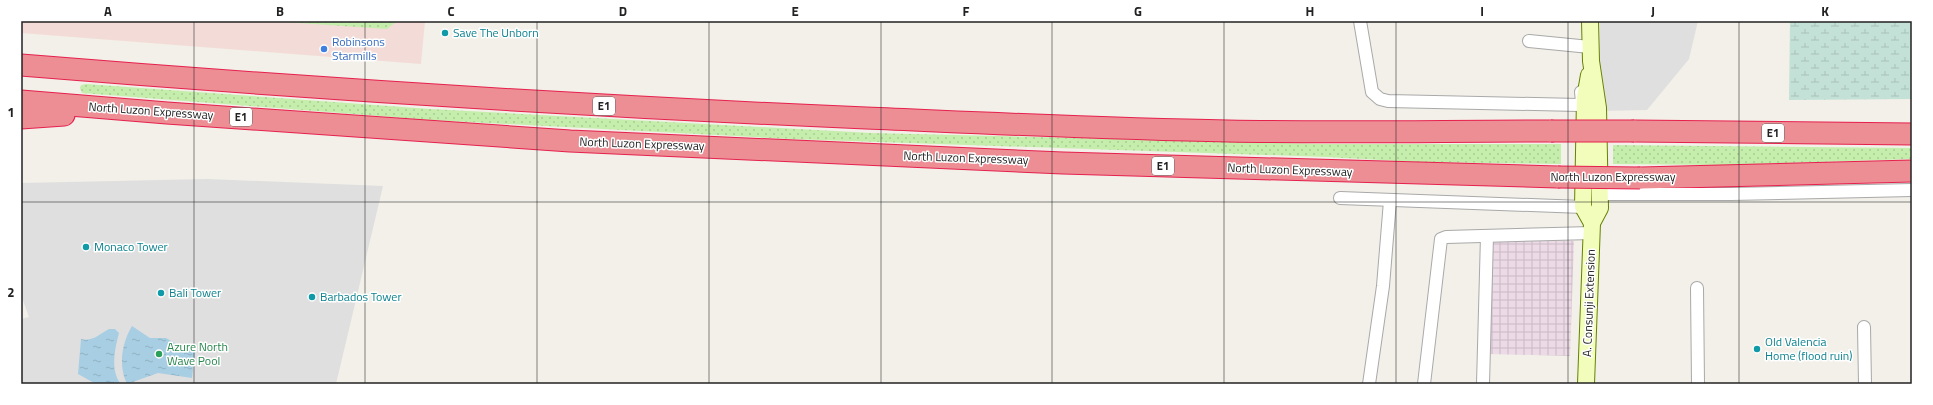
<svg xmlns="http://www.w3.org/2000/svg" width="1933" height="405" viewBox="0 0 1933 405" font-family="'Titillium Web',sans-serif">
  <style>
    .residential { fill: #e0dfdf }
    .commercial { fill: #f3dcd7 }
    .industrial { fill: url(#industrial-grid) }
    .grass { fill: url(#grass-dots) }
    .wetland { fill: url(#wetland-marsh) }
    .water { fill: url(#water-ripples) }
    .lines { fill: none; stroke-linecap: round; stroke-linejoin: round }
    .street-casing { stroke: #a9a9a9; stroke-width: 14 }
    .secondary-casing { stroke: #658200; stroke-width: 18 }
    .highway-casing { stroke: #e6204d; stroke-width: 23 }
    .street { stroke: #fff; stroke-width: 12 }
    .secondary { stroke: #f2fdbb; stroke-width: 16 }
    .highway { stroke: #ed8d94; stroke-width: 21 }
    .highway-bridge-casing { stroke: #e6204d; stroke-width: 23; stroke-linecap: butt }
    .highway-bridge { stroke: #ed8d94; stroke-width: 21 }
    .grid { fill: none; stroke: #222; stroke-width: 1; stroke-opacity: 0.55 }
    .culture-dot { fill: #0f9aa8; stroke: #fff; stroke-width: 1.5 }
    .shop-dot { fill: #3f7fe0; stroke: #fff; stroke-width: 1.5 }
    .leisure-dot { fill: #2e9e5b; stroke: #fff; stroke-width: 1.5 }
    .labels { text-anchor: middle; stroke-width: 3; stroke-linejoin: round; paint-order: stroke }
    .shield { fill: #fff; stroke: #646464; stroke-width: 1 }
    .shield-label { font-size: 11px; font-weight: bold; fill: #222 }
    .culture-label { font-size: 12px; fill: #0d838f; stroke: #fff; text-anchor: start }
    .shop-label { font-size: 12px; fill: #366cbe; stroke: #fff; text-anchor: start }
    .street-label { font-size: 12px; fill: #222; stroke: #fff }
    .leisure-label { font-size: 12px; fill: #27864d; stroke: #fff; text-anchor: start }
    .neatline { fill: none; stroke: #222; stroke-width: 1.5 }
    .grid-label { font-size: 13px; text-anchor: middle; font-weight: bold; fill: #222 }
  </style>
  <defs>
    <pattern id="industrial-grid" width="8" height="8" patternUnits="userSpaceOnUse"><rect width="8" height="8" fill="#ecdae6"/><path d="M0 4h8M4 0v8" fill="none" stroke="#cabbc5"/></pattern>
    <pattern id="grass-dots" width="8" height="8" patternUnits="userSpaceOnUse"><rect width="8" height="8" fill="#c5eeac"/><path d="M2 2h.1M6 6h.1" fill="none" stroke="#a9cc94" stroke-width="1.8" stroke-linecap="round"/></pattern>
    <pattern id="wetland-marsh" width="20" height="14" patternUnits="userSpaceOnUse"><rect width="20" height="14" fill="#c4e1d7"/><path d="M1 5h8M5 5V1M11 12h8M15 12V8" fill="none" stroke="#a8c1b8"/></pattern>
    <pattern id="water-ripples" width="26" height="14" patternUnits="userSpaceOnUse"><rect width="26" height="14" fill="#a7cee2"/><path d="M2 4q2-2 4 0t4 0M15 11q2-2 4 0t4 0" fill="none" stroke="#8fb1c2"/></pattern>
  </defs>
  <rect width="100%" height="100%" fill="#f2f0e8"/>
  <g class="residential">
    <polygon points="1600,21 1698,21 1689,59 1647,110 1599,111"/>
    <polygon points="208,179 383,186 336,384 21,384 21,319 29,317 21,295 21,183"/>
  </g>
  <polygon class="commercial" points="21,21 425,21 421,64 21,33"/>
  <polygon class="industrial" points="1489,240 1574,241 1570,356 1489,354"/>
  <g class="grass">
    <polygon points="269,21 379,21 396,22 387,29"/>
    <polygon points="86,84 430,109 871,133 1323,144 1561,144 1561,164 1418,162 1326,157 791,139 431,120 82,93 80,88 81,85"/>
    <polygon points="1613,145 1912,148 1912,159 1728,165 1613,164"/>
  </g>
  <polygon class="wetland" points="1790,21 1912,21 1912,99 1789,100"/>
  <g class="water">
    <path d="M132,326L150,338H166L180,346L190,344L196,345L192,378L158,373L127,384C118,364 122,343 132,326Z"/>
    <path d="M109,329H115L119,333C115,348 110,371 121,384H96L78,374L81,339C93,342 99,334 109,329Z"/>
  </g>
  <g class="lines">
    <g class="street-casing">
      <g id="street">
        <polyline points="1360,21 1372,92 1380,99 1388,101 1579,105 1582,102 1581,92"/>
        <polyline points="1529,41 1590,47"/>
        <polyline points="1599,194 1731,194 1912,190"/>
        <polyline points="1340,198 1583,207"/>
        <polyline points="1697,288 1698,384"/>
        <polyline points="1864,327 1865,384"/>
        <polyline points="1369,384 1383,286 1390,201"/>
        <polyline points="1424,384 1441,239 1446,237 1592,233"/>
        <polyline points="1483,384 1487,236"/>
      </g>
    </g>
    <g class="secondary-casing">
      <g id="secondary">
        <polyline points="1589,75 1585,98 1583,207 1592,223"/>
        <polyline points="1586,384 1592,223 1600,208 1598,108 1591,61 1590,21"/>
      </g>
    </g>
    <g class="highway-casing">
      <g id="highway">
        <path d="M21,65C302,88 584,106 866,118C986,123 1107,129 1228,131C1335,133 1443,131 1551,131"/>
        <polyline points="21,101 167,113 570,141 1063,163 1558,177"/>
        <polyline points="21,118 64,115"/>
        <polyline points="1634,131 1912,134"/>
        <polyline points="1640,178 1912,171"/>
      </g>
    </g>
    <use href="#street" class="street"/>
    <use href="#secondary" class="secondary"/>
    <use href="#highway" class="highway"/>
    <g class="highway-bridge-casing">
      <g id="highway-bridge">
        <polyline points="1551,131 1634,131"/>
        <polyline points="1558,177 1640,178"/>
      </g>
    </g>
    <use href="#highway-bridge" class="highway-bridge"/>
  </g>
  <path class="grid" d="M194,21V384M365,21V384M537,21V384M709,21V384M881,21V384M1052,21V384M1224,21V384M1396,21V384M1568,21V384M1739,21V384M21,202H1912"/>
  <g class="culture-dot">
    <circle cx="445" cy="33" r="4"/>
    <circle cx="86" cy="247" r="4"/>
    <circle cx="161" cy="293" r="4"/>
    <circle cx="312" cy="297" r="4"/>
    <circle cx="1757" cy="349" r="4"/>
  </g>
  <circle class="shop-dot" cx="324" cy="49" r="4"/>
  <circle class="leisure-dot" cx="159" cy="354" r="4"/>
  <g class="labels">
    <g class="shield">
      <rect x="593" y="97" width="22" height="18" rx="3"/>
      <rect x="230" y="108" width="22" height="18" rx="3"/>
      <rect x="1762" y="124" width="22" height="18" rx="3"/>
      <rect x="1152" y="157" width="22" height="18" rx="3"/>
    </g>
    <g class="shield-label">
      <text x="604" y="110">E1</text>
      <text x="241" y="121">E1</text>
      <text x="1773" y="137">E1</text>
      <text x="1163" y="170">E1</text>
    </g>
    <g class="culture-label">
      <text x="453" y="37">Save The Unborn</text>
      <text x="94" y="251">Monaco Tower</text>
      <text x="169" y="297">Bali Tower</text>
      <text x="320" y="301">Barbados Tower</text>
      <text x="1765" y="346">Old Valencia<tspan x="1765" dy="14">Home (flood ruin)</tspan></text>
    </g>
    <g class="shop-label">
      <text x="332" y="46">Robinsons<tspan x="332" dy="14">Starmills</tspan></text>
    </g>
    <g class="street-label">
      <text transform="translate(151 111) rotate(4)" y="4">North Luzon Expressway</text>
      <text transform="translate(642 144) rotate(2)" y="4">North Luzon Expressway</text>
      <text transform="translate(966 158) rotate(2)" y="4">North Luzon Expressway</text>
      <text transform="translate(1290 170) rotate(2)" y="4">North Luzon Expressway</text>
      <text x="1613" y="181">North Luzon Expressway</text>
      <text transform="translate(1589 303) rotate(-88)" y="4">A. Consunji Extension</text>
    </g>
    <g class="leisure-label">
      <text x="167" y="351">Azure North<tspan x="167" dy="14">Wave Pool</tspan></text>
    </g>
  </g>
  <rect width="1933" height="405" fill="none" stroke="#ffffff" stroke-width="44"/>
  <rect x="22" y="22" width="1889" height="361" class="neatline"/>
  <g class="grid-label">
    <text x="108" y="16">A</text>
    <text x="280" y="16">B</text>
    <text x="451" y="16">C</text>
    <text x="623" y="16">D</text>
    <text x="795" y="16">E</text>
    <text x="966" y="16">F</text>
    <text x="1138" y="16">G</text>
    <text x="1310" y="16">H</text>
    <text x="1482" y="16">I</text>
    <text x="1653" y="16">J</text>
    <text x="1825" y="16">K</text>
    <text x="11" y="117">1</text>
    <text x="11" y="297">2</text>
  </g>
</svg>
